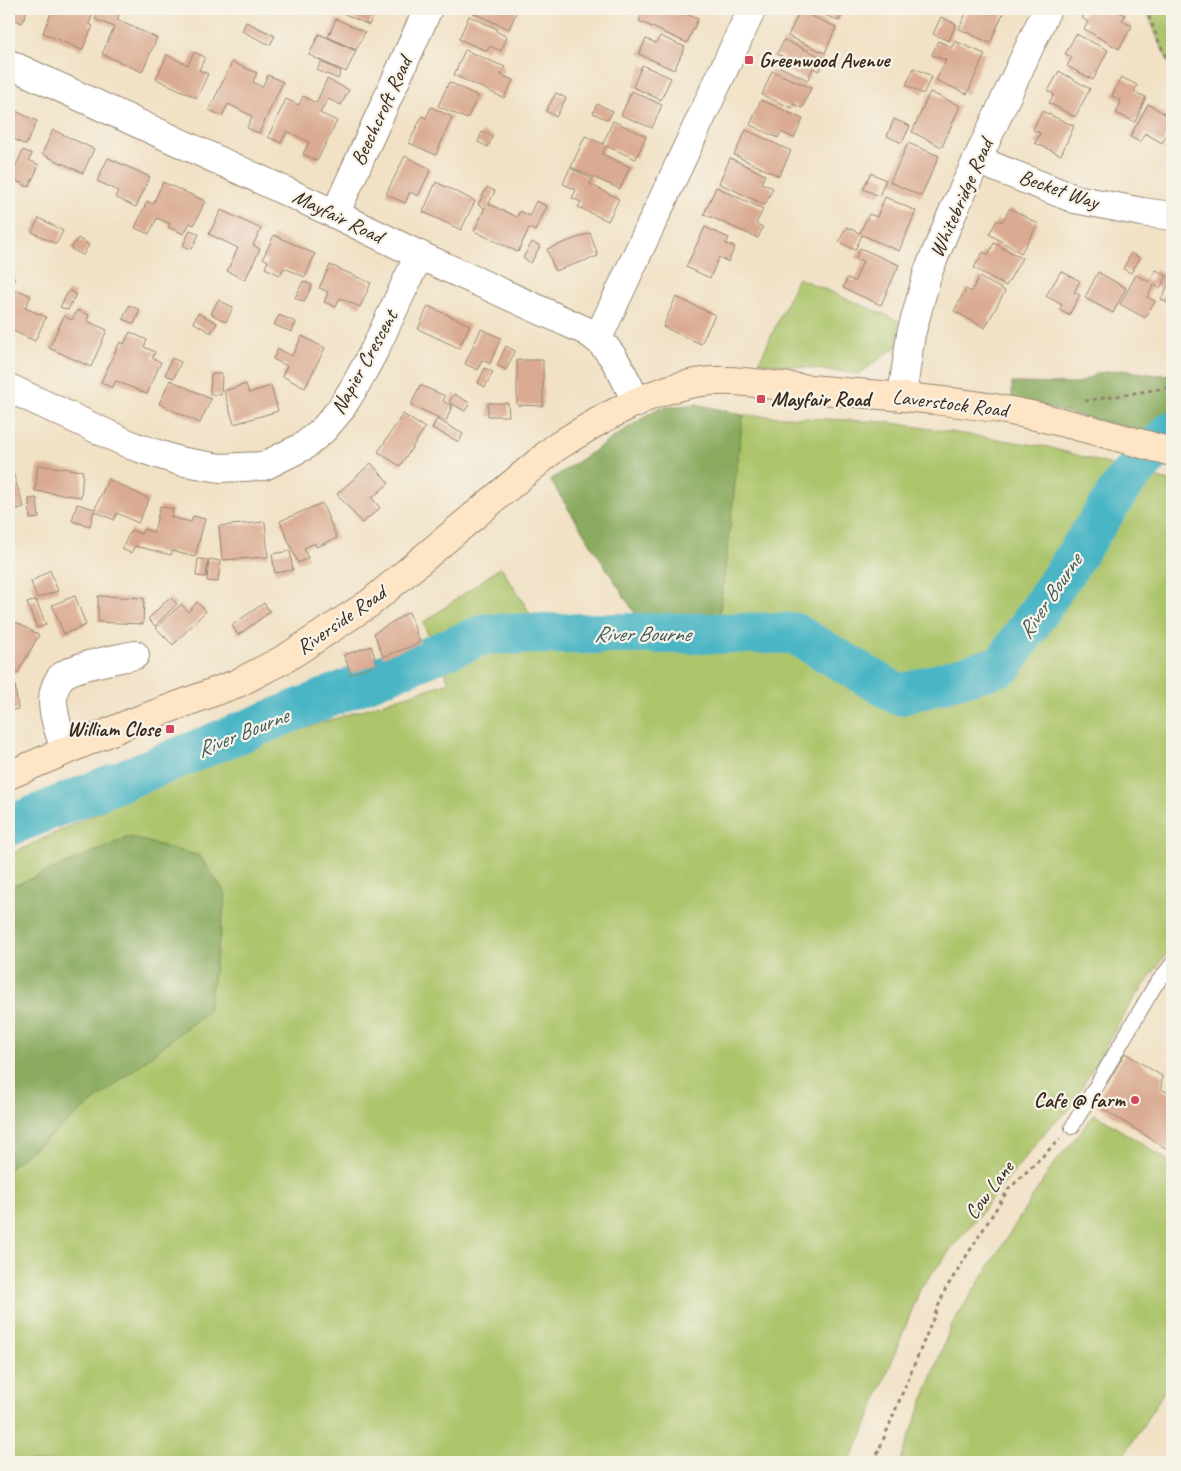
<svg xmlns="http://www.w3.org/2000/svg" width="1181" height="1471" viewBox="0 0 1181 1471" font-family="Caveat,sans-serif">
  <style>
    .green { fill: #acc46a; stroke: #747744 }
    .forest { fill: #89aa5e; stroke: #626a3e }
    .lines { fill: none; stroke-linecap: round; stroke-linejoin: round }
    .river { stroke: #49b5c5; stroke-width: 41 }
    .building { fill: #daab92 }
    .lane-casing { stroke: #968672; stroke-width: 16 }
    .street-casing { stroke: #968672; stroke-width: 30 }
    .secondary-casing { stroke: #968672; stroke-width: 30 }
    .path { stroke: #968672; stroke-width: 3; stroke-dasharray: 4 4; stroke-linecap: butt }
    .lane { stroke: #fff; stroke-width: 14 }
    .street { stroke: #fff; stroke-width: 28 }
    .secondary { stroke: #fde5c5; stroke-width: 28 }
    .poi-dot { fill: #d1495b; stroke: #f7f3e8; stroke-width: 2 }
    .labels { text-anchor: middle; stroke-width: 4.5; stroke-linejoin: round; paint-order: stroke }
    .poi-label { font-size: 21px; font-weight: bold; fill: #3b2a1e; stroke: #f7f3e8; text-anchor: start }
    .street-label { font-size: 21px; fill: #3b2a1e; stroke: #f7f3e8 }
    .water-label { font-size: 22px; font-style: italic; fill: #405b58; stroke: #f7f3e8 }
  </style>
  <rect width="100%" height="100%" fill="#f7f3e8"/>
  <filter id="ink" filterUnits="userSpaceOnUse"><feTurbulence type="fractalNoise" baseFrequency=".02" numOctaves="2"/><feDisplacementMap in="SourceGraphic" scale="10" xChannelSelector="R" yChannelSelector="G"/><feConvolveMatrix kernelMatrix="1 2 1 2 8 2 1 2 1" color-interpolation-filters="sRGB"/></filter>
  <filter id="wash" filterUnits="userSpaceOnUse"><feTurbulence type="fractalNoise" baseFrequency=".0096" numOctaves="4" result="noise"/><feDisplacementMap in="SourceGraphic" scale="20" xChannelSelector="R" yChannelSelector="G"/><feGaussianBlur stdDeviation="1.12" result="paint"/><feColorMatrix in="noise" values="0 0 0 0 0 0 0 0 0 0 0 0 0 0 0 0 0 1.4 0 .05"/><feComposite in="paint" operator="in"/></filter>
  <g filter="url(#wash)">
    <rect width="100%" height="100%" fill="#f1e1c5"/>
    <g class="green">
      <polygon points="1146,9 1172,9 1172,69 1159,42"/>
      <polygon points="798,278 899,321 897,346 859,374 759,362"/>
      <polygon points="743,415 886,422 1048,447 1172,482 1172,946 1127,1009 1068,1111 1051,1125 921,1287 863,1434 849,1462 9,1462 9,1167 12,1166 129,837 9,888 9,855 212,758 449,682 423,623 501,567 533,618 719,618"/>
      <polygon points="1095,1114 1172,1163 1172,1379 1120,1462 900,1462 951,1326 1051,1168"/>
    </g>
    <g class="forest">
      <polygon points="1120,370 1159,375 1172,374 1172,439 1012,399 1012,383 1077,384 1098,373"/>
      <polygon points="696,404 743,415 719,618 638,618 550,480 658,408"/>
      <polygon points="129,837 200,856 226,895 208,1011 12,1166 9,1167 9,888"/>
    </g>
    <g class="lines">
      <polyline class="river" points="9,826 485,634 794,633 899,695 1003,665 1124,483 1172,431"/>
    </g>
    <g id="blocks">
      <g class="building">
        <polygon points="9,9 28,9 22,23 9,17"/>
        <polygon points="53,9 59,10 59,9 82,9 93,14 89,24 93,26 82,50 43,33"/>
        <polygon points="99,9 122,9 117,20 157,38 142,72 102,54 114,27 95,19"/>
        <polygon points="334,9 376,9 369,25"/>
        <polygon points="473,9 518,9 509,29 471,12"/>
        <polygon points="652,9 675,9 698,19 687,43 639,21 644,10 650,13"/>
        <polygon points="811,9 844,9 839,21"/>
        <polygon points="968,9 1005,9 990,43 959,29"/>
        <polygon points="1087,9 1113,9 1125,15 1122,21 1132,26 1119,49 1084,29 1088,22 1082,18"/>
        <polygon points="800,11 836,27 825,53 788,36"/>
        <polygon points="469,16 497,29 496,31 507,37 501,51 490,46 487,51 459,39"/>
        <polygon points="941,17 956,24 949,41 933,34"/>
        <polygon points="336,19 365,32 356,50 328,37"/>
        <polygon points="246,22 275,36 270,45 242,31"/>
        <polygon points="319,34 356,51 346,72 309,55"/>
        <polygon points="1076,34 1108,50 1093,80 1067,66 1072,57 1065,54"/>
        <polygon points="660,36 685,47 674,70 639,54 646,39 656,43"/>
        <polygon points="784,40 824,58 819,71 813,68 808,80 780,67 784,57 777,54"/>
        <polygon points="938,41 952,47 955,41 985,54 967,94 936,80 946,60 932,55"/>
        <polygon points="465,50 505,67 501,75 513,80 504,98 454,75"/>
        <polygon points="194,52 205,57 199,70 208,74 197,98 156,79 167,55 188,65"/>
        <polygon points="232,62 257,73 253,82 262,87 268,75 283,82 259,133 247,128 252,116 228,104 222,116 209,110"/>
        <polygon points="321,62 341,71 338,79 317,70"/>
        <polygon points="642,65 671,78 661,100 633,87"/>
        <polygon points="914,68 932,76 923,94 906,85"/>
        <polygon points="772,71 811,88 802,108 794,104 792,108 762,95"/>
        <polygon points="1059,71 1090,89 1075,117 1049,103 1054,94 1048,91"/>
        <polygon points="1121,77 1137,85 1134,92 1146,97 1135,122 1116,113 1121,101 1112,96"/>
        <polygon points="327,79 349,90 341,105 328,99 320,113 337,121 317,161 303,154 309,142 287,131 281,143 268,137 286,99 299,105 303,96 316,103"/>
        <polygon points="449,82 478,96 467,119 438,106"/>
        <polygon points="632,91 662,105 652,128 621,115"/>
        <polygon points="930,92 960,106 942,147 912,132"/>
        <polygon points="556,93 566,98 556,117 546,111"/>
        <polygon points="761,100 803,119 794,138 781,132 778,138 750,125"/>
        <polygon points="597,104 613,111 608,120 593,113"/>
        <polygon points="1148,104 1172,118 1172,125 1162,143 1145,133 1140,142 1130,137"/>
        <polygon points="431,107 452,117 436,155 409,143 422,116 426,118"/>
        <polygon points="9,108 37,121 26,145 9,137"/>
        <polygon points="1042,111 1074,126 1061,155 1035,143 1040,133 1033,130"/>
        <polygon points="894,119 910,126 902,143 887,136"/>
        <polygon points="613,121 646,136 636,159 606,146 602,154 630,167 620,189 571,167 585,136 603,144"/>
        <polygon points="53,130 94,149 83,173 42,154"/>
        <polygon points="746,130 791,151 779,176 734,155"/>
        <polygon points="482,132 493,136 488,147 478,142"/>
        <polygon points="1172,132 1172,148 1166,145"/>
        <polygon points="908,143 939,156 921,196 890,182"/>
        <polygon points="23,150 32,154 29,160 39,165 29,187 10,178"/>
        <polygon points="405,156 431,169 418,196 410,192 405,203 386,194"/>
        <polygon points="108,158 150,177 136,207 115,197 118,191 97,181"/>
        <polygon points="730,158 765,175 761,183 773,188 765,205 719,183"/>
        <polygon points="570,168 593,179 590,184 619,199 608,221 578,207 581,202 572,198 576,190 563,184"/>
        <polygon points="871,173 886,180 879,196 863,189"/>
        <polygon points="163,182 205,201 194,225 190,223 184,234 168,227 170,224 157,218 149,234 135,228 147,201 153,204"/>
        <polygon points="436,182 475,201 461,230 423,212"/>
        <polygon points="487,187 495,191 489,204 517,217 520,211 529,216 536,201 547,206 535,231 529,228 518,252 474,231 485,208 478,205"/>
        <polygon points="716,187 763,209 756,224 763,227 758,238 704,214"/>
        <polygon points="885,197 916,211 899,251 862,235 855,250 839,242 846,227 860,233 869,214 877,217"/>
        <polygon points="1010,208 1038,224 1021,253 989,234 997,220 1002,222"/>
        <polygon points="221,210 261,229 253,245 260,249 245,280 227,271 238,248 209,234"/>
        <polygon points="39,218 63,231 56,244 32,232"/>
        <polygon points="705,227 729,238 726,244 735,247 728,262 719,257 710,278 686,267"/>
        <polygon points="190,230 199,234 192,249 183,246"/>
        <polygon points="590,233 598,256 555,271 547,249"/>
        <polygon points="274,235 315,254 305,277 284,268 280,275 265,268 268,261 263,258"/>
        <polygon points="78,238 89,245 83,255 71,249"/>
        <polygon points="532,242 540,246 531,263 523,258"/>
        <polygon points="994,243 1022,258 1006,286 974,268 983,252 988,255"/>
        <polygon points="860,248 899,265 881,305 843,288 847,278 855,281 863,261 856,258"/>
        <polygon points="1131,253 1140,258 1131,273 1123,269"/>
        <polygon points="330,265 371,283 360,307 340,298 336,307 324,302 328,292 319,288"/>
        <polygon points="1156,270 1167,276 1160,288 1154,285 1147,297 1155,301 1145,318 1120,304 1136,275 1150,282"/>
        <polygon points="1061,271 1080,281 1074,292 1080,295 1069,315 1059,310 1062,305 1046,296"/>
        <polygon points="1098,272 1126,288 1113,313 1085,298"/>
        <polygon points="9,275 15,278 9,290"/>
        <polygon points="979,277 1005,291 985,328 954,311 966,289 971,292"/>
        <polygon points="1172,278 1172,306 1161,299"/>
        <polygon points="303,281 312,285 304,302 295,298"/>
        <polygon points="16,289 31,296 25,308 46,317 35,341 9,329 9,301 10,301"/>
        <polygon points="69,290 76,294 68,310 60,307"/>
        <polygon points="676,297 715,315 701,344 663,327"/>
        <polygon points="218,300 233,307 226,322 211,314"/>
        <polygon points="129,305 140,310 134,324 123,319"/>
        <polygon points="428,306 470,325 459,348 418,329"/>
        <polygon points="77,310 89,315 87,321 107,330 91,367 49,348 64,316 72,320"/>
        <polygon points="198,313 217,323 211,333 193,322"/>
        <polygon points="279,315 296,322 292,332 274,325"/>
        <polygon points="481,329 501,338 490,364 482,360 478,370 465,364"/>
        <polygon points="130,332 147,340 144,347 155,352 152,358 161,362 147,394 116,381 112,388 101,382 120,342 124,344"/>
        <polygon points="302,336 325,348 305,388 282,376 287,366 273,359 278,349 292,356"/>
        <polygon points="506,346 515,351 506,370 497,365"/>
        <polygon points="172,358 181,362 174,378 165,375"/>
        <polygon points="517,360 543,360 543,406 517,405"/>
        <polygon points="485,368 493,372 485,387 478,383"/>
        <polygon points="211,374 222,374 221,395 210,394"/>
        <polygon points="170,380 211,399 200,423 159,404"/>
        <polygon points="246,384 249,393 271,386 278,411 234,424 224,391"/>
        <polygon points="420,385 445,396 443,401 452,406 446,421 411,405"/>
        <polygon points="454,394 470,403 465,411 449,402"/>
        <polygon points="488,403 508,403 509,416 488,416"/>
        <polygon points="403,414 425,428 400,466 378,452"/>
        <polygon points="437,419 463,434 459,442 432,428"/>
        <polygon points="371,463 389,483 372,498 380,508 362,523 337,494"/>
        <polygon points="38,465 83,471 81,497 35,491"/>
        <polygon points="12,470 24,507 9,512 9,471"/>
        <polygon points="108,479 149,499 138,523 117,513 114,520 94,511 90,526 72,521 77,504 95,509"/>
        <polygon points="37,498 39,518 30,519 29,499"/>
        <polygon points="322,503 337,538 316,547 315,543 304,548 308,558 298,563 280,521"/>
        <polygon points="160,506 173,509 171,517 191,522 193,516 205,519 195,557 172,551 171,555 135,546 131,553 122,549 131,530 141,534 143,529 154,532"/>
        <polygon points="265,522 268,557 222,560 219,526"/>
        <polygon points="290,551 293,570 275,573 272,554"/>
        <polygon points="198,559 208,560 206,577 196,576"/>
        <polygon points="209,559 220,561 218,582 207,581"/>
        <polygon points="50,570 58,591 37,598 31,582"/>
        <polygon points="75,596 86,625 64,634 52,605"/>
        <polygon points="98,596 144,598 143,624 98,622"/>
        <polygon points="170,597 177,604 155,626 148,619"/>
        <polygon points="36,600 46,625 37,628 27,603"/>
        <polygon points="197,602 206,611 173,645 156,628 181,604 188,612"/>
        <polygon points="264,603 270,612 238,635 232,625"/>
        <polygon points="409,612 420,643 383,657 374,633"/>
        <polygon points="16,622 39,635 17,674 9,670 9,636"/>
        <polygon points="371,646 377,664 351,674 344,655"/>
        <polygon points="15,685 18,709 9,711 9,686"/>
        <polygon points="1125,1053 1162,1076 1161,1089 1172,1095 1172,1152 1095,1104"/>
      </g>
    </g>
  </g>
  <g filter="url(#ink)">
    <use href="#blocks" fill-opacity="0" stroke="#968672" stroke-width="1"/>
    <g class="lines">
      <g class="lane-casing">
        <polyline id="lane" points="1072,1127 1154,987 1172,964"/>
      </g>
      <g class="street-casing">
        <g id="street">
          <path d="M9,64L335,214L419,255L586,331C613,347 623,375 637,403"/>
          <polyline points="977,160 1075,199 1142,212 1172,216"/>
          <polyline points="335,214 428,9"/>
          <polyline points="598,338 752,9"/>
          <polyline points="9,388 133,446 179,461 220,468 264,466 304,446 324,429 340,410 355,386 374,351 419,255"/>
          <polyline points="902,396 911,334 928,272 952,214 1047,9"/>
          <path d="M65,750C60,734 53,717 53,700C53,693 56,684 60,678C70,666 118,659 135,655"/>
        </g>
      </g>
      <g class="secondary-casing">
        <path id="secondary" d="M9,775L128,724L238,683L286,658L370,603L555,448C595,422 647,391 695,383C730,377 765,385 800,388C871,395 941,398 1011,411C1065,421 1119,438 1172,452"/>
      </g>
      <g class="path">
        <polyline points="1146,9 1159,42 1172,69"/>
        <polyline points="1085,401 1172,387"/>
        <polyline points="874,1462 945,1290 1008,1190 1060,1139"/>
      </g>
      <use href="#lane" class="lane"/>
      <use href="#street" class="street"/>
      <use href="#secondary" class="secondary"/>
    </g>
  </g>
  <g class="poi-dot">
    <rect x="744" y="55" width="10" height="10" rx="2.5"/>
    <rect x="756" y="394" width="10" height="10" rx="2.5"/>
    <rect x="165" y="724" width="10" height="10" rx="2.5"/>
    <circle cx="1135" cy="1100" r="5"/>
  </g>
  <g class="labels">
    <g class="poi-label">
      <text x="759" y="67">Greenwood Avenue</text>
      <text x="771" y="406">Mayfair Road</text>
      <text x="160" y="736" text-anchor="end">William Close</text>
      <text x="1125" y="1107" text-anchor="end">Cafe @ farm</text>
    </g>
    <g class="street-label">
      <text transform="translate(381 111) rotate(-65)" y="7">Beechcroft Road</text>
      <text transform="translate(1059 189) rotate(19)" y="7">Becket Way</text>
      <text transform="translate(961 198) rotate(-66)" y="7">Whitebridge Road</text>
      <text transform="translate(338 216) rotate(26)" y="7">Mayfair Road</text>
      <text transform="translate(364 362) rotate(-61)" y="7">Napier Crescent</text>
      <text transform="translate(950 403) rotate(7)" y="7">Laverstock Road</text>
      <text transform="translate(341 620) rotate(-35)" y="7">Riverside Road</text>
      <text transform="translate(989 1190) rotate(-53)" y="7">Cow Lane</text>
    </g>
    <g class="water-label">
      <text transform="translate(1049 596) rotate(-56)" y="8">River Bourne</text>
      <text x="642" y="641">River Bourne</text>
      <text transform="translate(242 732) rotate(-22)" y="8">River Bourne</text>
    </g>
  </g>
  <rect width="1181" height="1471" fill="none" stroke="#f7f3e8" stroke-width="30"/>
</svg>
